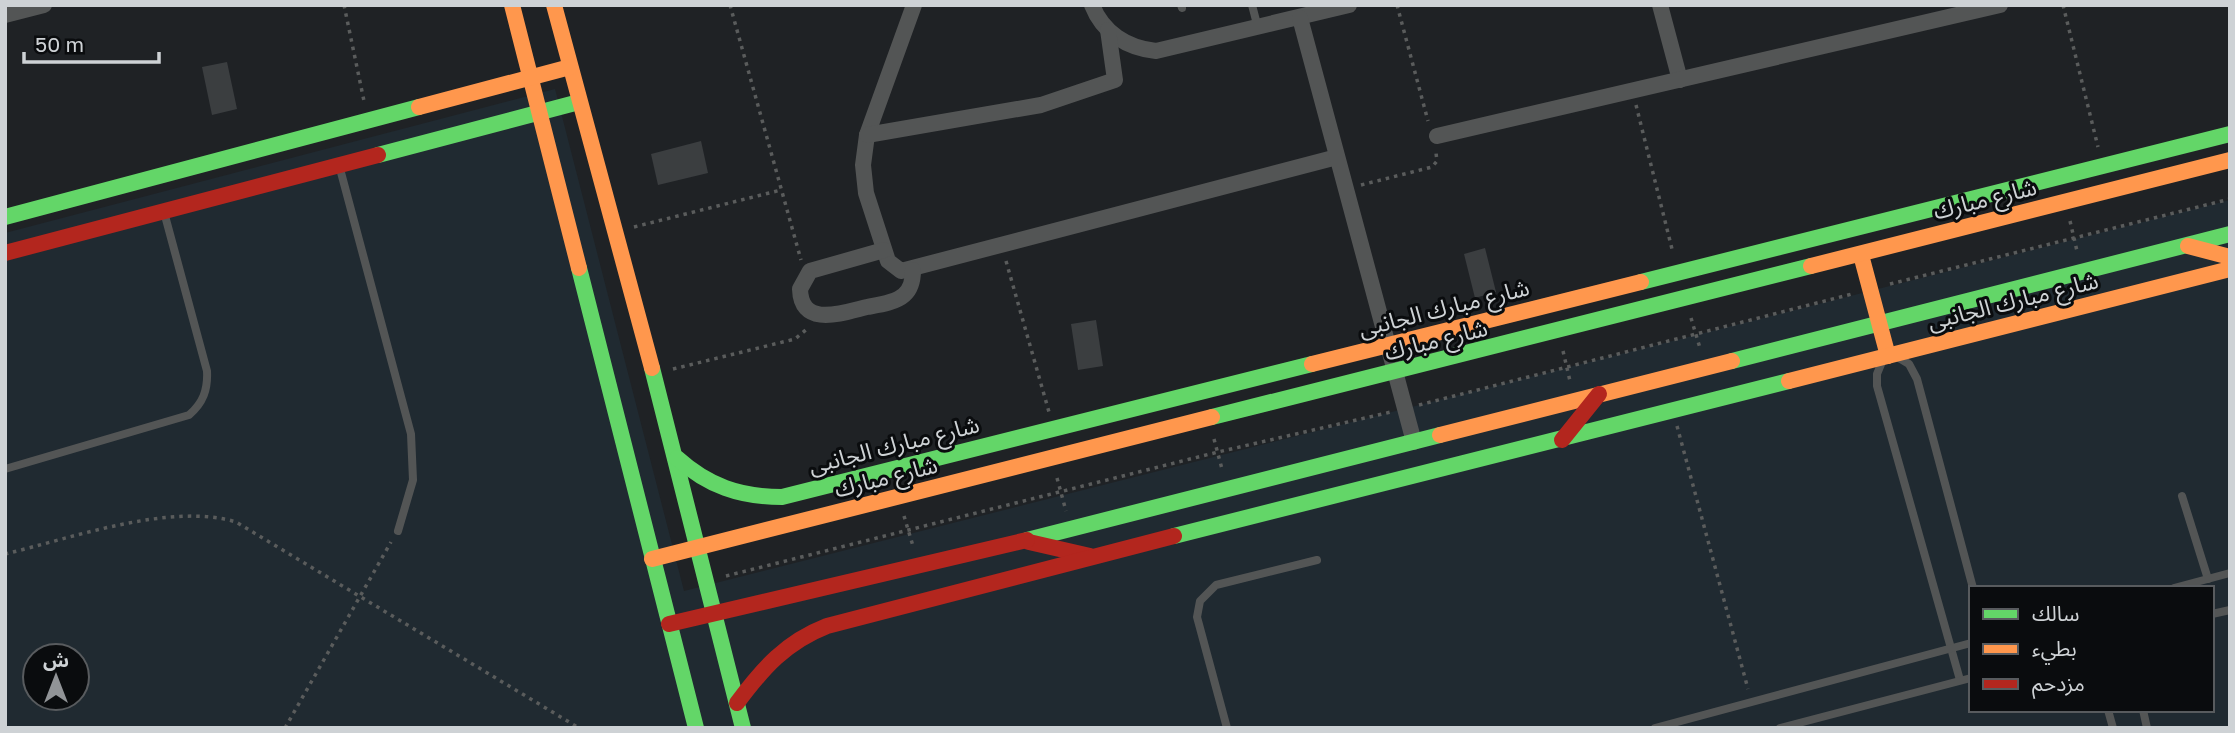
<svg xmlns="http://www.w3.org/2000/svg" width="2235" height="733" viewBox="0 0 2235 733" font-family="'Golos Text','Noto Sans Arabic',sans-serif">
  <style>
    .built { fill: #202a31; fill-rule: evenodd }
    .building { fill: #3b3e40 }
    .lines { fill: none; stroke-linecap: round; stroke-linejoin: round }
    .path { stroke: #5a5c5c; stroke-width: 3.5; stroke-dasharray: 3.5 5; stroke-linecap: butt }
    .lane { stroke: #535555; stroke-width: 8 }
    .street { stroke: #535555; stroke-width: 16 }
    .fast { stroke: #63d668; stroke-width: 16 }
    .slow { stroke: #ff974d; stroke-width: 16 }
    .jam { stroke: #b3261e; stroke-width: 16 }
    .labels { text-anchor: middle; stroke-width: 6; stroke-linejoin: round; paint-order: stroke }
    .street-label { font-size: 23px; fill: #ced2d5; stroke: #0a0c0e }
  </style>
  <rect width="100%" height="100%" fill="#1f2225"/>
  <path class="built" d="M555,89L684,591L2230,200V728H5V233ZM1971,588H2212V710H1971ZM35,656H77V698H35Z"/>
  <g class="building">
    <polygon points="227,62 237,109 212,115 202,67"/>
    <polygon points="701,141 708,173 658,185 651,154"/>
    <polygon points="1485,248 1496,292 1475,298 1464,254"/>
    <polygon points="1096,320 1103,366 1078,370 1071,324"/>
  </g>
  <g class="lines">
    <g class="path">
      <polyline points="344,5 364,101"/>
      <polyline points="730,5 801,260"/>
      <polyline points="1397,5 1428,121"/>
      <polyline points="2063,5 2098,147"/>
      <polyline points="1636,105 1673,253"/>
      <polyline points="1361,185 1432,167 1437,161 1436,153"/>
      <polyline points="2070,221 2077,251"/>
      <polyline points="634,227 781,190"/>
      <polyline points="1006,261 1049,412"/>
      <polyline points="1890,284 2230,199"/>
      <polyline points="1691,318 1700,348"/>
      <polyline points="1563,351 1570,381"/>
      <polyline points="673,369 795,339 808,328"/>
      <polyline points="1419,405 1852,294"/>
      <polyline points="1677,426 1748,689"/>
      <polyline points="1214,439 1222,469"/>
      <polyline points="1057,478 1066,511"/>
      <polyline points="904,516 913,546"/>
      <path d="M5,554C72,538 171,502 236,522L579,728"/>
      <polyline points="726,576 1218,452 1391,412"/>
      <polyline points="285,728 391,542"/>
    </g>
    <g class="lane">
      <polyline points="1181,5 1182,8"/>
      <polyline points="1252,5 1258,28"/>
      <polyline points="339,165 411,434 413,480 398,531"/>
      <polyline points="1899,358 1909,364 1917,379 1973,588"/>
      <polyline points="1882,362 1877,374 1877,386 1960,680"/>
      <path d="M5,469L189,415C203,403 208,390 207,371L164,212"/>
      <polyline points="2182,496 2208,579"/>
      <polyline points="2174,588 2230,573"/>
      <polyline points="2212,614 2230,610"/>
      <polyline points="2108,710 2113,728"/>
      <polyline points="2143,710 2147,728"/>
      <polyline points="1227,728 1197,617 1200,601 1216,585 1317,560"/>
      <polyline points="1655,728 1971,643"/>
      <polyline points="1780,728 1971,678"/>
    </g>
    <g class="street">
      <polyline points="914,5 867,135 863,165 866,193 888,261 901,271 1337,157"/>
      <path d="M1092,5C1103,33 1127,48 1156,51L1349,5"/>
      <polyline points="1660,5 1680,80"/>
      <polyline points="5,15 44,5"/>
      <polyline points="1300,18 1414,442"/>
      <polyline points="867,135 1041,105 1115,80 1108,30"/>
      <polyline points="1437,136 2000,5"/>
      <path d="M884,250L810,271L800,289C801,328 842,313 867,307C878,305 895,303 904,295C911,289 913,280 913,270"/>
    </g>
    <g class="fast">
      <polyline points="378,155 579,102"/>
      <polyline points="5,217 419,107"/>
      <polyline points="579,268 696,728"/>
      <polyline points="1641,282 2230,134"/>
      <polyline points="1732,361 2230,234"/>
      <polyline points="652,368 743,728"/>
      <polyline points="1212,417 1811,266"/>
      <path d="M677,458C708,486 740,497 782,497L1312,364"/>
      <polyline points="1174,536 1789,381"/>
      <polyline points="1027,540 1440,435"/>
    </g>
    <g class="slow">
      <polyline points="512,5 579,268"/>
      <polyline points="554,5 652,368"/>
      <polyline points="419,107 570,67"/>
      <polyline points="2188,246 2230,257"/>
      <polyline points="1861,255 1888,356"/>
      <polyline points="1811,266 2230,160"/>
      <polyline points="1312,364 1641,282"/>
      <polyline points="1789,381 2230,269"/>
      <polyline points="1440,435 1732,361"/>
      <polyline points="652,559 1212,417"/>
    </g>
    <g class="jam">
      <polyline points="5,253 378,155"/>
      <polyline points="1562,440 1599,394"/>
      <polyline points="1029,542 1090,556"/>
      <polyline points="669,624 1027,540"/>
      <path d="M737,703C763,668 786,642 827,626L1174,536"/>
    </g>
  </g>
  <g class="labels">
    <g class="street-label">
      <text transform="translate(1985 199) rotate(-14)" y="8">شارع مبارك</text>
      <text transform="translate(2013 301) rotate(-14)" y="8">شارع مبارك الجانبى</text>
      <text transform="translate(1444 308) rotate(-14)" y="8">شارع مبارك الجانبى</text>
      <text transform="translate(1436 340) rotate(-14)" y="8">شارع مبارك</text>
      <text transform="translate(894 445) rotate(-14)" y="8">شارع مبارك الجانبى</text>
      <text transform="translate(886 477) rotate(-14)" y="8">شارع مبارك</text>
    </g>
  </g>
  <rect width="2235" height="733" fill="none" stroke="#ced2d5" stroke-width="14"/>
  <rect x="1969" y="586" width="245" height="126" fill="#0a0c0e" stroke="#585b5e" stroke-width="2"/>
  <rect x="1983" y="609" width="35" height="10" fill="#63d668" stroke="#585b5e" stroke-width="2"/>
  <text x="2032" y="621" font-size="21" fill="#ced2d5">سالك</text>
  <rect x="1983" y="644" width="35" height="10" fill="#ff974d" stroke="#585b5e" stroke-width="2"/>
  <text x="2032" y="656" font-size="21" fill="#ced2d5">بطيء</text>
  <rect x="1983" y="679" width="35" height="10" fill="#b3261e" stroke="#585b5e" stroke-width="2"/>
  <text x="2032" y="691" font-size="21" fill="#ced2d5">مزدحم</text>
  <g transform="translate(56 677)"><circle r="33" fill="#0a0c0e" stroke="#585b5e" stroke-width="2"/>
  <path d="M0-5L12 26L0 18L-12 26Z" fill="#919497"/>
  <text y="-10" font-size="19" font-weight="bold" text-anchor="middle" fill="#ced2d5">ش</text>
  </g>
  <path d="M24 52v10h135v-10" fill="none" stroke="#ced2d5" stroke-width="3.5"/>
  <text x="35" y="52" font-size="21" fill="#ced2d5" stroke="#0a0c0e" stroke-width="5" paint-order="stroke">50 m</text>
</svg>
